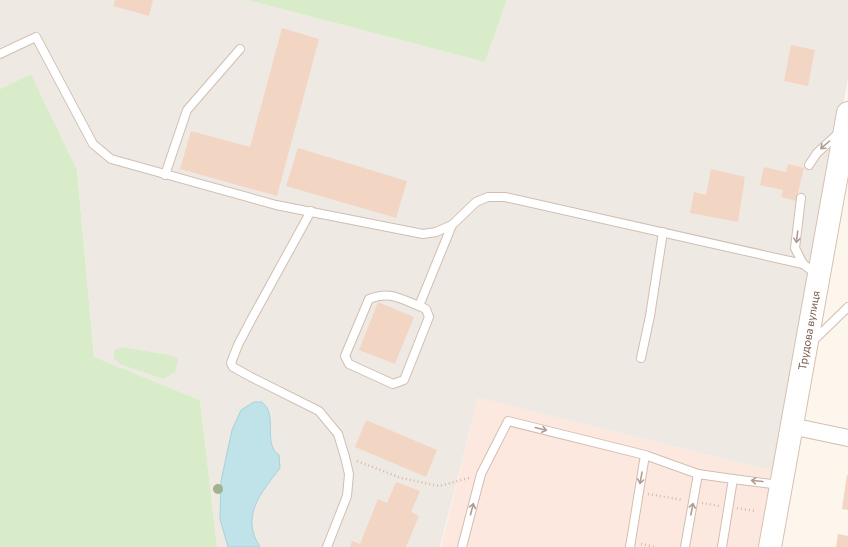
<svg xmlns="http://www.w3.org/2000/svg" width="848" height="547" viewBox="0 0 848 547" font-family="Commissioner,sans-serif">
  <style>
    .commercial { fill: #fde8e0 }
    .industrial { fill: #efe9e4 }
    .green { fill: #d8ecc9 }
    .water { fill: #bfe3e8; stroke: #a5d3da }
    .building { fill: #f3d5c3 }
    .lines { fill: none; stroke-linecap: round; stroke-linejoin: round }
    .lane-casing { stroke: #d1beb0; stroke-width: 10 }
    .street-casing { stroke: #d1beb0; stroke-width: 18 }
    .secondary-casing { stroke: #d6c0b0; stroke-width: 24 }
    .path { stroke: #d9b8a5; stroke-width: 2.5; stroke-dasharray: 1 3; stroke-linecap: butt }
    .lane { stroke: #fff; stroke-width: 8 }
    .street { stroke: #fff; stroke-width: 16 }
    .secondary { stroke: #fff; stroke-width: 22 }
    .tree { fill: #a0b28e }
    .oneway { stroke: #af9d94 }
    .labels { text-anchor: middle; stroke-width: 3; stroke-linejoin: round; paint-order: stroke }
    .street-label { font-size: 11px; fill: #7a5c4d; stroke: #fffaf3 }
  </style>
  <rect width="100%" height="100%" fill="#fdf6ec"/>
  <polygon class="commercial" points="478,398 777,472 763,547 441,547"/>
  <polygon class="industrial" points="0,0 247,0 485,62 507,0 848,0 848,78 777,472 478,398 440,547 217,547 200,400 94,357 77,170 31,74 0,89"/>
  <g class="green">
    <polygon points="247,0 507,0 485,62"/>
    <polygon points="31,74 77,170 94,357 200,400 217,547 0,547 0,89"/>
    <polygon points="121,347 169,355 178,359 175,372 163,379 120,364 114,358 114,350"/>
  </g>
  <path class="water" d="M254,402H262C264,404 267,407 268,410C274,423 265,446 279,455L280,468C261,493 240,516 260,547H228L220,519L221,481L232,430L241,410Z"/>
  <g class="building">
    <polygon points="115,0 153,0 149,16 113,6"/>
    <polygon points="282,28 319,39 277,196 180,169 191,131 250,147"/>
    <polygon points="791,45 815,50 808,86 784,81"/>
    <polygon points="298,148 407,181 396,218 286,186"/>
    <polygon points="788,164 804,168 796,201 781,197 783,190 760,185 764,167 786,172"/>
    <polygon points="711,169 745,177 738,222 690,213 694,192 706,195"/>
    <polygon points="378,302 414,317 395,364 359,350"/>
    <polygon points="366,420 437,450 426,477 355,447"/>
    <polygon points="847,475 848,475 848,510 842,509"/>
    <polygon points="396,482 420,491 411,512 419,516 406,547 350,547 352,541 360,544 378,499 387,503"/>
    <polygon points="838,534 848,536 848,547 836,547"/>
  </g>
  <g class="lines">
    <g class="lane-casing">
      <g id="lane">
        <polyline points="0,54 36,37 93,144 111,159 276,205 423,234 436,232 452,225 476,202 488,197 505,197 803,264"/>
        <polyline points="809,165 817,153 840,132"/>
        <polyline points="165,175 187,110 240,49"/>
        <polyline points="801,198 795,248 803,264 811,270 819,269"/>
        <polyline points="311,211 250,322 238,345 231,363 233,367 251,377 319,411 338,434 345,457 349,474 347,496 327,547"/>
        <path d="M419,306C399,298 390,291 369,299L345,356L349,364L393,384L404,380L429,317L426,309L419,306L452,225"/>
        <polyline points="811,343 848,307"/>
        <polyline points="641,358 650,316 663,232"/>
        <polyline points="645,455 698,474 685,547"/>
        <polyline points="698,474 733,479 722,547"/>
        <polyline points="733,479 780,485"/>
        <polyline points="462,547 481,474 508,421 645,455 630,547"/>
      </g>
    </g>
    <g class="street-casing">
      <polyline id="street" points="791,426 848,438"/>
    </g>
    <g class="secondary-casing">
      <g id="secondary">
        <path id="s1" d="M770,547L848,113"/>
      </g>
    </g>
    <g class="path">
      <polyline points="357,461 401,478 439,486 469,478"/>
      <polyline points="648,494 683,500"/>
      <polyline points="702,503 719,506"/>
      <polyline points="737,508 756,511"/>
      <polyline points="641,544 656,547"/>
    </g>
    <use href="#lane" class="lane"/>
    <use href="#street" class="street"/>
    <use href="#secondary" class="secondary"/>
  </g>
  <circle class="tree" cx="218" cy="489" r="5"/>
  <defs><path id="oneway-shaft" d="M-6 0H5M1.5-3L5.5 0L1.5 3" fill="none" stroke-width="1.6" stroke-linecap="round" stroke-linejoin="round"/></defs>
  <g class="oneway">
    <use href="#oneway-shaft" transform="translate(825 145) rotate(138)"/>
    <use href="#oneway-shaft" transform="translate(797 237) rotate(97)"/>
    <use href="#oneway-shaft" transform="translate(541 429) rotate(14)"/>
    <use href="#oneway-shaft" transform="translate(641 478) rotate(100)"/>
    <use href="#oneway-shaft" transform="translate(757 481) rotate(-175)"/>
    <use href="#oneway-shaft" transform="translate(472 509) rotate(-75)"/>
    <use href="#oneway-shaft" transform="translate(692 509) rotate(-79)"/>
  </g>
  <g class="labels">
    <g class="street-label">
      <text dy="4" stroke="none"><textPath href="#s1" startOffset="220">Трудова вулиця</textPath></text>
    </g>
  </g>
</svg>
